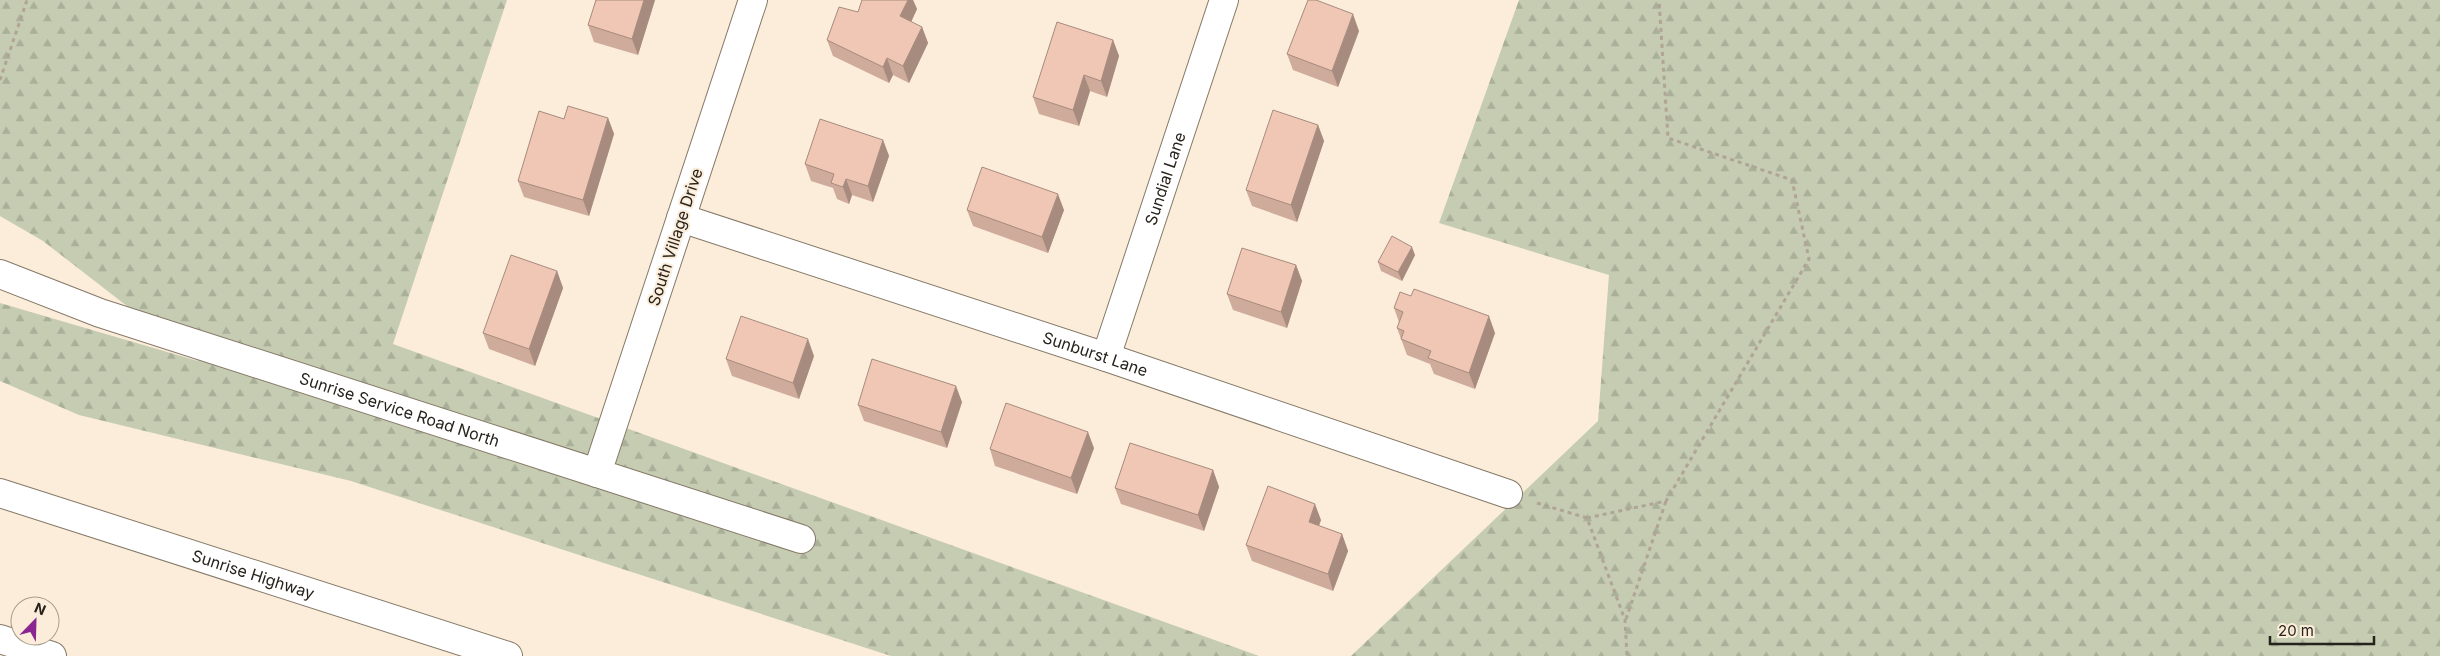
<svg xmlns="http://www.w3.org/2000/svg" width="2440" height="656" viewBox="0 0 2440 656" font-family="Inter,sans-serif">
  <style>
    .forest { fill: url(#forest-firs) }
    .lines { fill: none; stroke-linecap: round; stroke-linejoin: round }
    .minor-casing { stroke: #857967; stroke-width: 30 }
    .tertiary-casing { stroke: #857967; stroke-width: 30 }
    .motorway-casing { stroke: #857967; stroke-width: 30 }
    .path { stroke: #afa495; stroke-width: 3; stroke-dasharray: 4 4; stroke-linecap: butt }
    .minor { stroke: #fff; stroke-width: 28 }
    .tertiary { stroke: #fff; stroke-width: 28 }
    .motorway { stroke: #fff; stroke-width: 28 }
    .wall { fill: #ceab9b }
    .shaded-wall { fill: #a78b7e }
    .building { fill: #efc7b4; stroke: #a78b7e }
    .labels { text-anchor: middle; stroke-width: 4; stroke-linejoin: round; paint-order: stroke }
    .street-label { font-size: 16px; fill: #27221b; stroke: #fbedda }
  </style>
  <defs>
    <pattern id="forest-firs" width="22" height="20" patternUnits="userSpaceOnUse" patternTransform="scale(1.25)"><rect width="22" height="20" fill="#c5ccb2"/><path d="M5 1l3.5 6h-7zM16 11l3.5 6h-7z" fill="#a9af98"/></pattern>
  </defs>
  <rect width="100%" height="100%" fill="#fbedda"/>
  <g class="forest">
    <polygon points="0,0 507,0 393,344 1259,656 891,656 351,481 79,415 0,381 0,303 198,361 43,241 0,216"/>
    <polygon points="1519,0 2440,0 2440,656 1351,656 1598,421 1609,275 1439,223"/>
  </g>
  <g class="lines">
    <g class="minor-casing">
      <g id="minor">
        <polyline points="753,0 597,473 801,539"/>
        <path id="s1" d="M681,218L1106,357L1508,494"/>
        <path id="s2" d="M1106,357L1224,0"/>
      </g>
    </g>
    <g class="tertiary-casing">
      <g id="tertiary">
        <path id="s3" d="M0,274L100,313L597,473"/>
      </g>
    </g>
    <g class="motorway-casing">
      <g id="motorway">
        <path id="s4" d="M0,493L508,656"/>
        <polyline points="0,639 52,656"/>
      </g>
    </g>
    <g class="path">
      <polyline points="0,80 27,0"/>
      <polyline points="1537,503 1587,518 1625,620 1627,656"/>
      <polyline points="1587,518 1666,501 1809,259 1792,180 1668,138 1659,0"/>
      <polyline points="1626,619 1666,501"/>
    </g>
    <use href="#minor" class="minor"/>
    <use href="#tertiary" class="tertiary"/>
    <use href="#motorway" class="motorway"/>
  </g>
  <g class="wall">
    <polygon points="596,0 655,0 638,55 594,42 588,25"/>
    <polygon points="862,0 913,0 917,9 911,22 922,27 928,43 909,83 893,75 889,83 833,56 827,40 858,12"/>
    <polygon points="1359,31 1338,87 1293,70 1287,54"/>
    <polygon points="1113,40 1119,56 1107,97 1090,91 1079,126 1039,114 1033,97"/>
    <polygon points="608,118 614,134 589,216 524,197 518,181 564,119"/>
    <polygon points="1318,125 1324,141 1297,222 1252,206 1246,190"/>
    <polygon points="883,140 889,156 873,202 852,195 849,204 837,199 833,188 811,181 805,164"/>
    <polygon points="967,210 1064,210 1048,253 973,226"/>
    <polygon points="1415,255 1402,281 1381,271 1378,262"/>
    <polygon points="1296,265 1302,281 1287,328 1233,310 1227,294"/>
    <polygon points="557,271 563,288 535,366 489,349 483,333"/>
    <polygon points="1394,308 1495,333 1475,389 1434,374 1430,364 1407,355 1397,328 1399,322"/>
    <polygon points="814,356 799,399 732,376 726,359"/>
    <polygon points="962,402 947,448 864,421 858,405"/>
    <polygon points="1094,448 1077,494 995,466 990,449"/>
    <polygon points="1213,470 1219,487 1204,531 1121,504 1115,488"/>
    <polygon points="1321,520 1319,526 1342,534 1348,551 1333,591 1252,561 1246,545"/>
  </g>
  <g class="shaded-wall">
    <polygon points="644,0 655,0 638,55 632,39"/>
    <polygon points="908,0 913,0 917,9 906,33 900,16"/>
    <polygon points="1353,14 1359,31 1338,87 1332,71"/>
    <polygon points="922,27 928,43 909,83 903,66"/>
    <polygon points="1113,40 1119,56 1107,97 1101,81"/>
    <polygon points="887,58 893,75 889,83 883,67"/>
    <polygon points="1084,75 1090,91 1079,126 1073,110"/>
    <polygon points="608,118 614,134 589,216 583,200"/>
    <polygon points="1318,125 1324,141 1297,222 1291,205"/>
    <polygon points="883,140 889,156 873,202 868,186"/>
    <polygon points="846,179 852,195 849,204 843,187"/>
    <polygon points="1058,194 1064,210 1048,253 1042,237"/>
    <polygon points="1412,247 1415,255 1402,281 1398,272"/>
    <polygon points="1296,265 1302,281 1287,328 1281,312"/>
    <polygon points="557,271 563,288 535,366 529,349"/>
    <polygon points="1489,316 1495,333 1475,389 1469,373"/>
    <polygon points="808,339 814,356 799,399 793,383"/>
    <polygon points="956,386 962,402 947,448 941,432"/>
    <polygon points="1088,432 1094,448 1077,494 1071,478"/>
    <polygon points="1213,470 1219,487 1204,531 1198,515"/>
    <polygon points="1315,504 1321,520 1314,538 1309,522"/>
    <polygon points="1342,534 1348,551 1333,591 1328,574"/>
  </g>
  <g class="building">
    <polygon points="596,0 644,0 632,39 588,25"/>
    <polygon points="862,0 908,0 900,16 922,27 903,66 887,58 883,67 827,40 839,7 858,12"/>
    <polygon points="1308,0 1316,0 1353,14 1332,71 1287,54"/>
    <polygon points="1057,22 1113,40 1101,81 1084,75 1073,110 1033,97"/>
    <polygon points="568,106 608,118 583,200 518,181 539,111 564,119"/>
    <polygon points="1273,110 1318,125 1291,205 1246,190"/>
    <polygon points="820,119 883,140 868,186 846,179 843,187 831,183 834,174 805,164"/>
    <polygon points="982,167 1058,194 1042,237 967,210"/>
    <polygon points="1392,236 1412,247 1398,272 1378,262"/>
    <polygon points="1242,248 1296,265 1281,312 1227,294"/>
    <polygon points="511,255 557,271 529,349 483,333"/>
    <polygon points="1414,289 1489,316 1469,373 1428,358 1431,351 1401,339 1404,331 1397,328 1403,312 1394,308 1400,292 1411,296"/>
    <polygon points="741,316 808,339 793,383 726,359"/>
    <polygon points="872,359 956,386 941,432 858,405"/>
    <polygon points="1006,403 1088,432 1071,478 990,449"/>
    <polygon points="1130,443 1213,470 1198,515 1115,488"/>
    <polygon points="1268,486 1315,504 1309,522 1342,534 1328,574 1246,545"/>
  </g>
  <g class="labels">
    <g class="street-label">
      <text dy="6" stroke="none"><textPath href="#s2" startOffset="188">Sundial Lane</textPath></text>
      <text transform="translate(675 237) rotate(-72)" y="6">South Village Drive</text>
      <text dy="6" stroke="none"><textPath href="#s1" startOffset="436">Sunburst Lane</textPath></text>
      <text dy="6" stroke="none"><textPath href="#s3" startOffset="422">Sunrise Service Road North</textPath></text>
      <text dy="6" stroke="none"><textPath href="#s4" startOffset="266">Sunrise Highway</textPath></text>
    </g>
  </g>
  <g transform="translate(35 621) rotate(23)"><circle r="24" fill="#fbedda" stroke="#a69c8e"/>
  <path d="M0-4L9 19L0 12L-9 19Z" fill="#89268f"/>
  <text y="-8" font-size="14" font-weight="bold" text-anchor="middle" fill="#27221b">N</text>
  </g>
  <path d="M2270 636v8h104v-8" fill="none" stroke="#27221b" stroke-width="2.5"/>
  <text x="2278" y="636" font-size="15" fill="#27221b" stroke="#fbedda" stroke-width="4" paint-order="stroke">20 m</text>
</svg>
